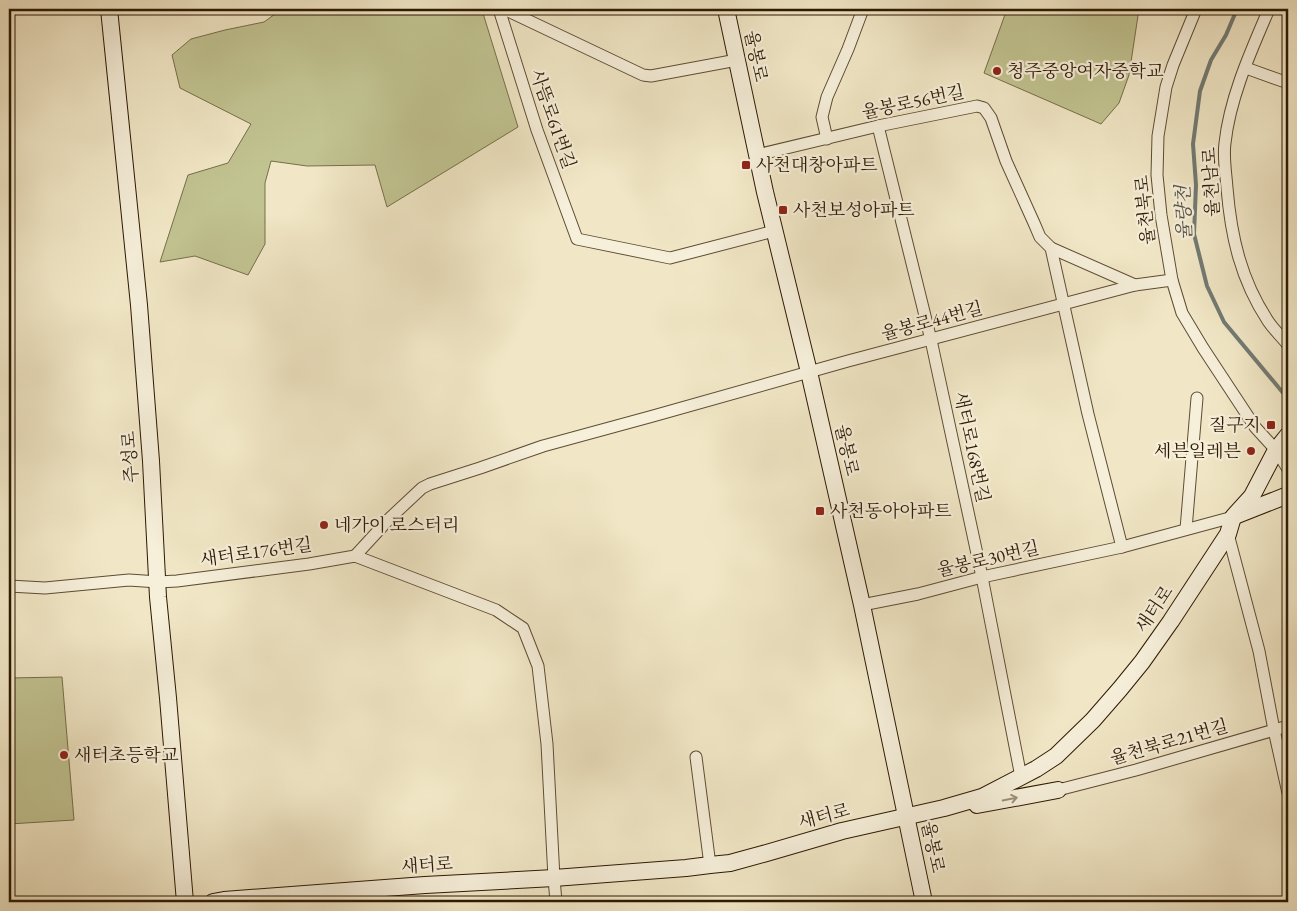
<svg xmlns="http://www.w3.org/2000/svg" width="1297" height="911" viewBox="0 0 1297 911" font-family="'EB Garamond','Noto Serif KR',serif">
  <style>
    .green { fill: #c1c391; stroke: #776e4a }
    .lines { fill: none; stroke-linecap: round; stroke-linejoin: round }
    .stream { stroke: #737b74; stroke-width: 4 }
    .street-casing { stroke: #5e4c34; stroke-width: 13 }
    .secondary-casing { stroke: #2d1903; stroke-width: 18 }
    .street { stroke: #f6efda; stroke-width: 11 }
    .secondary { stroke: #f6efda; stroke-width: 16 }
    .oneway { stroke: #9c8f79 }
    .poi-dot { fill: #8f2418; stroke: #f6efda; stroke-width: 2 }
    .labels { text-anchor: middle; stroke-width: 4.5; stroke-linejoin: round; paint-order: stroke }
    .street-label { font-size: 18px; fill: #2d1903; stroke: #f6efda }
    .poi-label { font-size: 18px; fill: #2d1903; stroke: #f6efda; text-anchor: start }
    .water-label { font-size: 19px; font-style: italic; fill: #565245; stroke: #f6efda }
  </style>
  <rect width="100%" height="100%" fill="#f1e7c6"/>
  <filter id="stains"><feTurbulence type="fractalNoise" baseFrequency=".004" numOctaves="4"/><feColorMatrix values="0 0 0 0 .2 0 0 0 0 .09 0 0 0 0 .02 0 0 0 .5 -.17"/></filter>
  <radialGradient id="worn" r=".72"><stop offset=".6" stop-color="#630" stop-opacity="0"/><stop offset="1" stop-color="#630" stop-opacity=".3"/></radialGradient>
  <g class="green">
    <polygon points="282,9 478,9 482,10 518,127 387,207 375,165 307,166 271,161 265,183 265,244 248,275 195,256 160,262 188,175 228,163 251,124 180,88 172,55 191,39 225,30 264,22"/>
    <polygon points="1007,9 1139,9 1129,75 1119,103 1101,124 984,73"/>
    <polygon points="62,677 74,820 9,824 9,678"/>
  </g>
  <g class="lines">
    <polyline class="stream" points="1237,9 1226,35 1211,60 1200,91 1193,144 1196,185 1194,234 1207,286 1224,322 1284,394 1288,397"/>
    <g class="street-casing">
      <g id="street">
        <polyline points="499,9 537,130 577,239 670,258 774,231"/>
        <polyline points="504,9 643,75 651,76 737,60"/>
        <polyline points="1196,9 1173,65 1166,87 1158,136 1157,175 1161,215 1172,280 1182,313 1203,348 1255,427 1276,450 1288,469"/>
        <path d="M1269,9C1251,51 1230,97 1225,143C1223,157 1226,174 1227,188C1231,237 1241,280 1268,321C1274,330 1282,337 1288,345"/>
        <polyline points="1246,68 1288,83"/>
        <polyline points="878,126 931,340 982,577 1021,777"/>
        <polyline points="827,139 822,117 827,97 848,49 863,9"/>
        <polyline points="757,155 878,126 977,106 984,108 991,118 1006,161 1034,223 1040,237 1051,248 1088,414 1122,547"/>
        <polyline points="1051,248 1135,285"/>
        <polyline points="1186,529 1197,398"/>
        <polyline points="1228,534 1259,651 1274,730 1288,793"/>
        <polyline points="355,556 390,518 422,488 430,484 480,468 543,446 653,416 848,361 1135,285 1172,280"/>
        <polyline points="9,586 45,588 129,580 158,582 177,581 309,564 355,556 496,610 523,628 538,666 547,744 554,878 556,902"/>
        <polyline points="862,605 918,594 982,577 1122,547 1233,517"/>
        <polyline points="696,757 710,865"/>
        <polyline points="1058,790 1136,770 1288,726"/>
      </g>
    </g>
    <g class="secondary-casing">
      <g id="secondary">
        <polyline points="109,9 139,305 151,461 158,597 168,698 185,902"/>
        <polyline points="726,9 765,192 809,372 862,605 924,902"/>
        <polyline points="1237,515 1288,495"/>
        <polyline points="977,805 1058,790"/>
        <polyline points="213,902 224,900 425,885 554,878 686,868 710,865 730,863 763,854 842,831 944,808 982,797 1036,769 1056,756 1093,720 1120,689 1142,662 1171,621 1228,534 1233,517 1252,496 1276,450 1288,435"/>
      </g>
    </g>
    <use href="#street" class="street"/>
    <use href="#secondary" class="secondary"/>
  </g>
  <defs><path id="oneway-shaft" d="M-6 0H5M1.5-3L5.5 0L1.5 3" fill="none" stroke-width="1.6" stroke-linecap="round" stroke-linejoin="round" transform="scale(1.25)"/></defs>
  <use class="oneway" href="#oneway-shaft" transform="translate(1010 799) rotate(-11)"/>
  <g class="poi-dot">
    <circle cx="997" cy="71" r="5"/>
    <rect x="741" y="160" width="10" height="10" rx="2.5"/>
    <rect x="778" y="205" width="10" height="10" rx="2.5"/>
    <rect x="1266" y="420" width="10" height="10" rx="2.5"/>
    <circle cx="1251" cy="451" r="5"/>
    <rect x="815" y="506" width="10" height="10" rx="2.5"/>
    <circle cx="324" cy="525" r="5"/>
    <circle cx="64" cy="755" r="5"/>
  </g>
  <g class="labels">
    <g class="street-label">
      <text transform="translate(756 56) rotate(78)" y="6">율봉로</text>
      <text transform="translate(913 102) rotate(-12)" y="6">율봉로56번길</text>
      <text transform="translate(553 119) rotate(71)" y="6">사뜸로61번길</text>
      <text transform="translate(1211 182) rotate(-93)" y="6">율천남로</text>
      <text transform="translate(1145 210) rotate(-96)" y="6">율천북로</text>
      <text transform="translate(932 321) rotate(-15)" y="6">율봉로44번길</text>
      <text transform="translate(972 447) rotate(78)" y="6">새터로168번길</text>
      <text transform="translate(847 450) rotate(77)" y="6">율봉로</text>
      <text transform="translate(130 457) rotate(-94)" y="6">주성로</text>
      <text transform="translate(256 552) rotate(-8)" y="6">새터로176번길</text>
      <text transform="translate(988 559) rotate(-13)" y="6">율봉로30번길</text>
      <text transform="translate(1154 609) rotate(-56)" y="6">새터로</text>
      <text transform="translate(1169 742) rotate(-16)" y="6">율천북로21번길</text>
      <text transform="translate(824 816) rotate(-15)" y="6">새터로</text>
      <text transform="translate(933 847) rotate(78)" y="6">율봉로</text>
      <text transform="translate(427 865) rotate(-4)" y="6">새터로</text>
    </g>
    <g class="poi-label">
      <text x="1007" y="77">청주중앙여자중학교</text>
      <text x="756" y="171">사천대창아파트</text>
      <text x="793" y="216">사천보성아파트</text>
      <text x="1261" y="431" text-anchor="end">질구지</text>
      <text x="1241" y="457" text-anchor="end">세븐일레븐</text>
      <text x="830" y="517">사천동아아파트</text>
      <text x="334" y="531">네가이 로스터리</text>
      <text x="74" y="761">새터초등학교</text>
    </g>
    <g class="water-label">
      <text transform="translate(1183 213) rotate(-92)" y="7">율량천</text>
    </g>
  </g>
  <rect width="1297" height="911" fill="none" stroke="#f1e7c6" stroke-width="30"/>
  <rect x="10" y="10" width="1277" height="891" fill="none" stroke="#2d1903" stroke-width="2.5"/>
  <rect x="15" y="15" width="1267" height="881" fill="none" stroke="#2d1903"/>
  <rect width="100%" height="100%" filter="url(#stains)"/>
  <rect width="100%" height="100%" fill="url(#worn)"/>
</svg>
